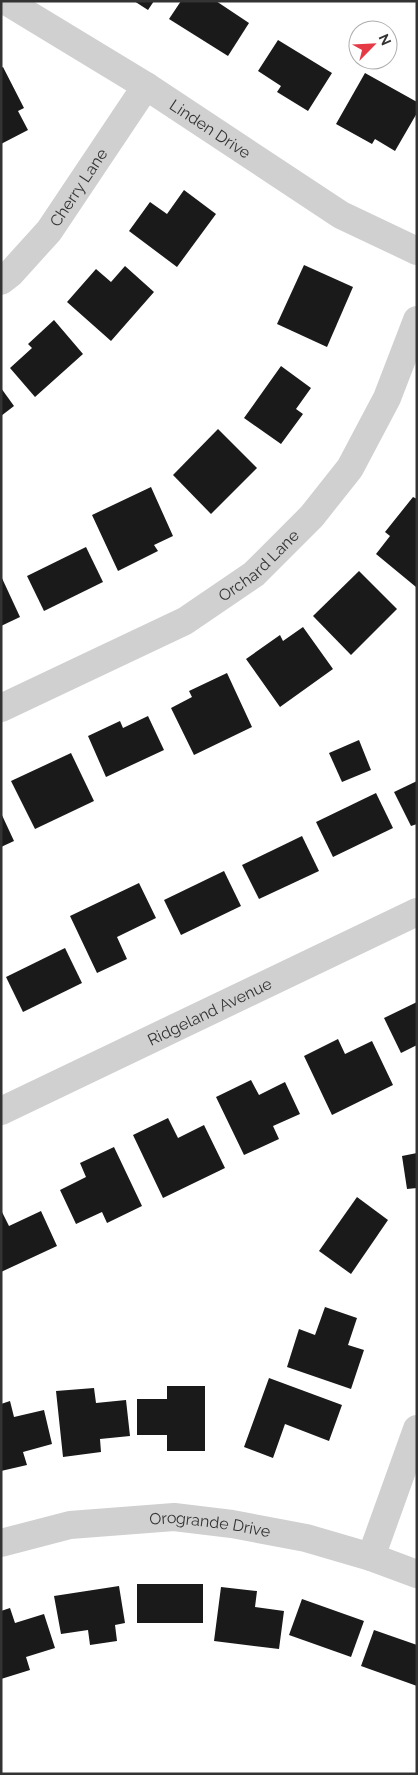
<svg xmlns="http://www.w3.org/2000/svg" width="418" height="1775" viewBox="0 0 418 1775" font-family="Raleway,sans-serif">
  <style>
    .building { fill: #1a1a1a }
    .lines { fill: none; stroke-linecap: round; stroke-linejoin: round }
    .minor { stroke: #d0d0d0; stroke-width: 28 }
    .labels { text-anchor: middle; stroke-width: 5; stroke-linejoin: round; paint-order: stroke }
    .street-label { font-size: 16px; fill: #333; stroke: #fff }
  </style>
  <rect width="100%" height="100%" fill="#fff"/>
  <g class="building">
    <polygon points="134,1 154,1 148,10"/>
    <polygon points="181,1 216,1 249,23 228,56 169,19"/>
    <polygon points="278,40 332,73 308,111 277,92 281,86 258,71"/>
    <polygon points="3,67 24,108 18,111 28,130 1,144 1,68"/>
    <polygon points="365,73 417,102 417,113 395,151 375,139 372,144 336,124"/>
    <polygon points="184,190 216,214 177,267 129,231 150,202 167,214"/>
    <polygon points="304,265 353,287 327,347 277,324"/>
    <polygon points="125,266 154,292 111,341 67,302 96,269 111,282"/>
    <polygon points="54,320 83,354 35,397 10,368 32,348 28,344"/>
    <polygon points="281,366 311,388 296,409 303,414 281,444 244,418"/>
    <polygon points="1,388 14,406 1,416"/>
    <polygon points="218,429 257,468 211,514 173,475"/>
    <polygon points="151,487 173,536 154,545 158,551 118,571 92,515"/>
    <polygon points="413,497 417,499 416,587 376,554 390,536 385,532"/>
    <polygon points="86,547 103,582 44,611 27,576"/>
    <polygon points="359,571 397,609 351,655 313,616"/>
    <polygon points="1,576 20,617 1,626"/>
    <polygon points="303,627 333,669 280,707 246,659 280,635 283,641"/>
    <polygon points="227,673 252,727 194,755 171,708 192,697 189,691"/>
    <polygon points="148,716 164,750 106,777 88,736 120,721 123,728"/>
    <polygon points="359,740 371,770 342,782 329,753"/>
    <polygon points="71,753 94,801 35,829 11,781"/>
    <polygon points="417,781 417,824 411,826 394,792"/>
    <polygon points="376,793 393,828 333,857 316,822"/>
    <polygon points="1,813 14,841 1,847"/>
    <polygon points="302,836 319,871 259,899 242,865"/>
    <polygon points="224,871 241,906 181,935 164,900"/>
    <polygon points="139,883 156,918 117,937 127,959 97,973 70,916"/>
    <polygon points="65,948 82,983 23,1012 6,977"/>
    <polygon points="417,1002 417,1045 401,1053 384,1018"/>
    <polygon points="338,1039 345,1054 372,1041 393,1085 332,1115 304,1056"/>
    <polygon points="251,1080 259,1095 285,1082 300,1114 273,1126 279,1139 244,1155 216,1097"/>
    <polygon points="168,1118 178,1138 204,1125 225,1168 163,1198 133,1135"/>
    <polygon points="114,1147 142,1206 107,1223 102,1212 76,1224 60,1190 86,1177 80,1163"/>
    <polygon points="417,1153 417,1188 407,1189 402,1156"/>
    <polygon points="357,1197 388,1220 351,1274 319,1251"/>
    <polygon points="1,1210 9,1226 41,1211 57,1246 1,1272"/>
    <polygon points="325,1307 357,1318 348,1345 364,1350 351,1389 287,1367 299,1329 315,1335"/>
    <polygon points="269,1378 342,1405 329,1441 285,1424 273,1458 244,1447"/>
    <polygon points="167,1386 205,1386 205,1451 167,1451 167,1435 137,1435 137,1399 167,1399"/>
    <polygon points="94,1388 96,1403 126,1400 130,1436 100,1439 101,1452 63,1457 56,1391"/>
    <polygon points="10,1401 14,1417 44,1410 52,1444 23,1452 27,1465 1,1471 1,1404"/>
    <rect x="137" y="1584" width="66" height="39"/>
    <polygon points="119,1586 125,1623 115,1625 117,1641 90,1645 88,1630 61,1634 54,1596"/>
    <polygon points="221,1587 257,1591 255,1607 284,1611 279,1649 214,1641"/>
    <polygon points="302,1599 364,1621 351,1657 289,1635"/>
    <polygon points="10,1608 15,1623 44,1614 55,1648 26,1657 30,1670 1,1679 1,1611"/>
    <polygon points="374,1630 417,1645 417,1686 361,1666"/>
  </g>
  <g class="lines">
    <g class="minor">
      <path id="s1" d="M6,1L146,86L341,215L417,251"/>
      <path id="s2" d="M1,281L10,274L49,231L146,86"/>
      <path id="s3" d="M1,708L185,621L254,574L312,516L350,468L387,398L417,320"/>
      <path id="s4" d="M1,1111L417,912"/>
      <path id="s5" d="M1,1543L70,1525L174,1517L232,1524L306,1538L371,1557L417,1574"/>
      <polyline points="371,1557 417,1429"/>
    </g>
  </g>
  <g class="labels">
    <g class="street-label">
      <text dy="6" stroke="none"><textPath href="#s1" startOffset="241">Linden Drive</textPath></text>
      <text dy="6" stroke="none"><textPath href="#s2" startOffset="122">Cherry Lane</textPath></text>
      <text dy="6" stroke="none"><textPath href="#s3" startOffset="296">Orchard Lane</textPath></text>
      <text dy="6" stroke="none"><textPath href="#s4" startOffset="231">Ridgeland Avenue</textPath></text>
      <text dy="6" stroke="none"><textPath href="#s5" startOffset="212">Orogrande Drive</textPath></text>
    </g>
  </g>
  <rect width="418" height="1775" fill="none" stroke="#333333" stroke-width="5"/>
  <g transform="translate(373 45) rotate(66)"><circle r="24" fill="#ffffff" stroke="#adadad"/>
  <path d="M0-4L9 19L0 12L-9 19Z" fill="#e63946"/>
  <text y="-8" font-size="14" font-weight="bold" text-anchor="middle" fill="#333333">N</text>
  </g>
</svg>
